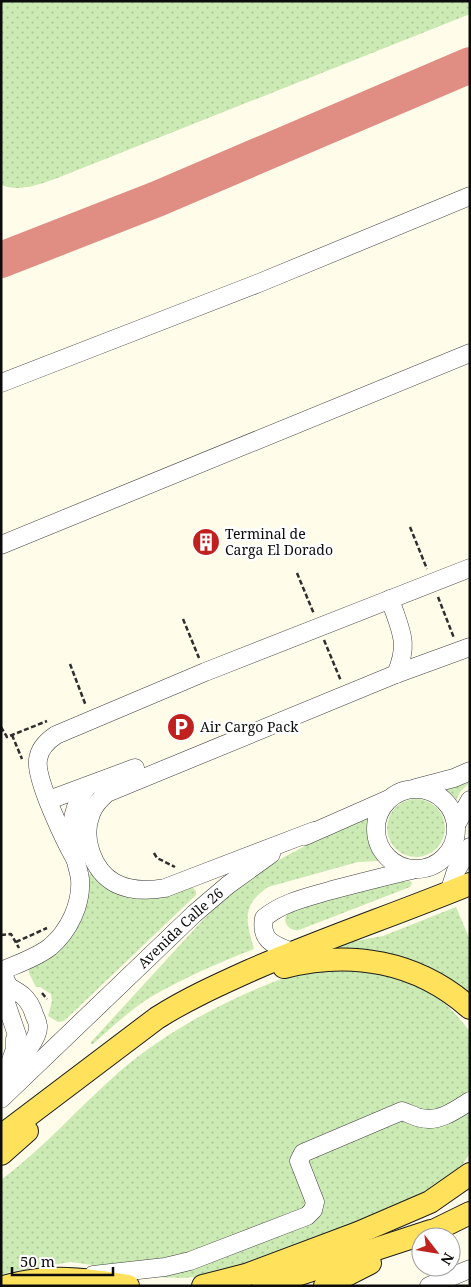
<svg xmlns="http://www.w3.org/2000/svg" width="471" height="1287" viewBox="0 0 471 1287" font-family="'Noto Serif',serif">
  <style>
    .grass { fill: url(#grass-dots) }
    .lines { fill: none; stroke-linecap: round; stroke-linejoin: round }
    .taxiway { stroke: #e08e84; stroke-width: 36 }
    .minor-casing { stroke: #3f3f3f; stroke-width: 19 }
    .major-casing { stroke: #1d1d1d; stroke-width: 24 }
    .path { stroke: #2e2e2e; stroke-width: 2.5; stroke-dasharray: 5 2.5; stroke-linecap: butt }
    .minor { stroke: #fff; stroke-width: 18 }
    .major { stroke: #ffe15b; stroke-width: 22 }
    .labels { text-anchor: middle; stroke-width: 5; stroke-linejoin: round; paint-order: stroke }
    .poi-label { font-size: 14px; fill: #0c0c0c; stroke: #fff; text-anchor: start }
    .street-label { font-size: 14px; fill: #0c0c0c; stroke: #fff }
  </style>
  <defs>
    <pattern id="grass-dots" width="8" height="8" patternUnits="userSpaceOnUse" patternTransform="scale(1.25)"><rect width="8" height="8" fill="#cceab3"/><path d="M2 2h.1M6 6h.1" fill="none" stroke="#aec899" stroke-width="1.8" stroke-linecap="round"/></pattern>
  </defs>
  <rect width="100%" height="100%" fill="#fffcea"/>
  <g class="grass">
    <path d="M1,1H470V14L55,179C37,185 20,192 1,185Z"/>
    <polygon points="470,778 470,782 460,792 455,803 441,789"/>
    <circle cx="416" cy="828" r="29"/>
    <path d="M369,813C364,832 368,845 379,861L358,862L268,887C241,906 246,920 254,949C218,963 183,978 149,998C129,1011 111,1028 93,1044H91V1042L202,921L225,898L277,861L327,834Z"/>
    <path d="M93,873C124,911 151,898 192,887L196,891V895L64,1021L58,1022L48,1016L52,1001L51,994L40,987H36L29,973V967L58,948L88,875Z"/>
    <path d="M410,881L412,883L410,887L299,930C288,932 279,918 291,912C301,907 313,904 324,900C338,896 353,890 368,886C381,883 396,883 410,881Z"/>
    <polygon points="456,907 470,940 470,994 451,980 314,948 383,936"/>
    <path d="M309,969C330,970 355,968 375,971C382,972 390,976 397,978C429,989 450,1004 470,1032V1153L463,1164L426,1196L225,1275L182,1278L156,1277L113,1268L71,1262L10,1272L1,1276V1180C44,1148 79,1107 119,1072C174,1025 241,992 309,969Z"/>
  </g>
  <g class="lines">
    <polyline class="taxiway" points="1,260 157,199 470,65"/>
    <g class="minor-casing">
      <g id="minor">
        <polyline points="1,383 259,283 470,196"/>
        <polyline points="1,545 470,353"/>
        <path d="M390,599C400,630 410,642 396,674"/>
        <polyline points="416,788 454,778 470,771"/>
        <circle cx="416" cy="829" r="40"/>
        <polyline points="49,800 135,768"/>
        <polyline points="456,825 470,800"/>
        <path d="M314,831L165,888C148,891 130,891 115,883C93,871 81,838 91,814C94,805 100,799 107,793L396,674L470,647"/>
        <polyline points="305,836 389,799"/>
        <path d="M75,859C65,841 35,779 38,760C39,749 47,741 56,735L205,672L470,568"/>
        <polyline points="449,892 456,871 470,847"/>
        <path d="M292,952C274,945 260,941 264,918C283,902 309,897 332,890C359,883 386,876 412,870"/>
        <path d="M1,971C17,964 36,958 50,947C69,931 82,904 80,879C79,871 76,864 75,856C69,831 71,808 87,787"/>
        <polyline points="4,977 9,987 6,1003 17,1035 15,1039 15,1049 8,1069"/>
        <path d="M1,1081C11,1069 40,1041 38,1026C38,1021 34,1016 33,1011C28,998 21,993 9,987"/>
        <path id="s1" d="M1,1099L194,914L228,885L271,854"/>
        <path d="M93,1275L165,1267L190,1261L307,1216L313,1210L315,1202L299,1161L303,1153L402,1111C408,1113 415,1117 421,1118C438,1123 456,1110 470,1101"/>
        <polyline points="429,1286 470,1269"/>
      </g>
    </g>
    <g class="major-casing">
      <g id="major">
        <path d="M284,967C351,950 417,961 470,1008"/>
        <path d="M1,1136L157,1018C187,999 218,985 249,971C322,939 397,914 470,884"/>
        <polyline points="1,1154 27,1131"/>
        <polyline points="419,1238 470,1213"/>
        <path d="M7,1286C49,1274 86,1279 128,1286"/>
        <polyline points="203,1286 246,1275 358,1233 430,1202 470,1174"/>
        <polyline points="263,1286 431,1231"/>
        <polyline points="325,1286 370,1263"/>
      </g>
    </g>
    <g class="path">
      <polyline points="410,527 427,569"/>
      <polyline points="297,573 314,614"/>
      <polyline points="438,597 454,638"/>
      <polyline points="183,619 199,658"/>
      <polyline points="324,640 341,681"/>
      <polyline points="70,664 86,706"/>
      <polyline points="1,727 7,737 47,721"/>
      <polyline points="12,735 22,759"/>
      <polyline points="154,853 157,858 175,867"/>
      <polyline points="1,935 11,934 19,948"/>
      <polyline points="16,942 47,928"/>
      <polyline points="42,993 47,999"/>
    </g>
    <use href="#minor" class="minor"/>
    <use href="#major" class="major"/>
  </g>
  <defs>
    <g id="building-disc" transform="scale(1.4375)"><circle r="9.5" fill="#c1211e" stroke="#fff"/><path d="M-4-6H4V6H1V3H-1V6H-4ZM-2.5-4.3h1.7v1.8h-1.7ZM.8-4.3h1.7v1.8H.8ZM-2.5-1h1.7V.8h-1.7ZM.8-1h1.7V.8H.8Z" fill="#fff"/></g>
    <g id="parking-disc" transform="scale(1.4375)"><circle r="9.5" fill="#c1211e" stroke="#fff"/><path d="M-3.5-5.5H1a3.5 3.5 0 0 1 0 7H-1V5.5H-3.5ZM-1-3.4V-.6H.8a1.4 1.4 0 0 0 0-2.8Z" fill="#fff"/></g>
  </defs>
  <g fill-rule="evenodd">
    <use href="#building-disc" x="206" y="542"/>
    <use href="#parking-disc" x="181" y="727"/>
  </g>
  <g class="labels">
    <g class="poi-label">
      <text x="225" y="539">Terminal de<tspan x="225" dy="16">Carga El Dorado</tspan></text>
      <text x="200" y="732">Air Cargo Pack</text>
    </g>
    <g class="street-label">
      <text dy="5" stroke="none"><textPath href="#s1" startOffset="248">Avenida Calle 26</textPath></text>
    </g>
  </g>
  <rect width="471" height="1287" fill="none" stroke="#0c0c0c" stroke-width="5"/>
  <g transform="translate(436 1252) rotate(121)"><circle r="24" fill="#ffffff" stroke="#9e9e9e"/>
  <path d="M0-4L9 19L0 12L-9 19Z" fill="#c1211e"/>
  <text y="-8" font-size="14" font-weight="bold" text-anchor="middle" fill="#0c0c0c">N</text>
  </g>
  <path d="M12 1267v8h101v-8" fill="none" stroke="#0c0c0c" stroke-width="2.5"/>
  <text x="20" y="1267" font-size="15" fill="#0c0c0c" stroke="#ffffff" stroke-width="4" paint-order="stroke">50 m</text>
</svg>
